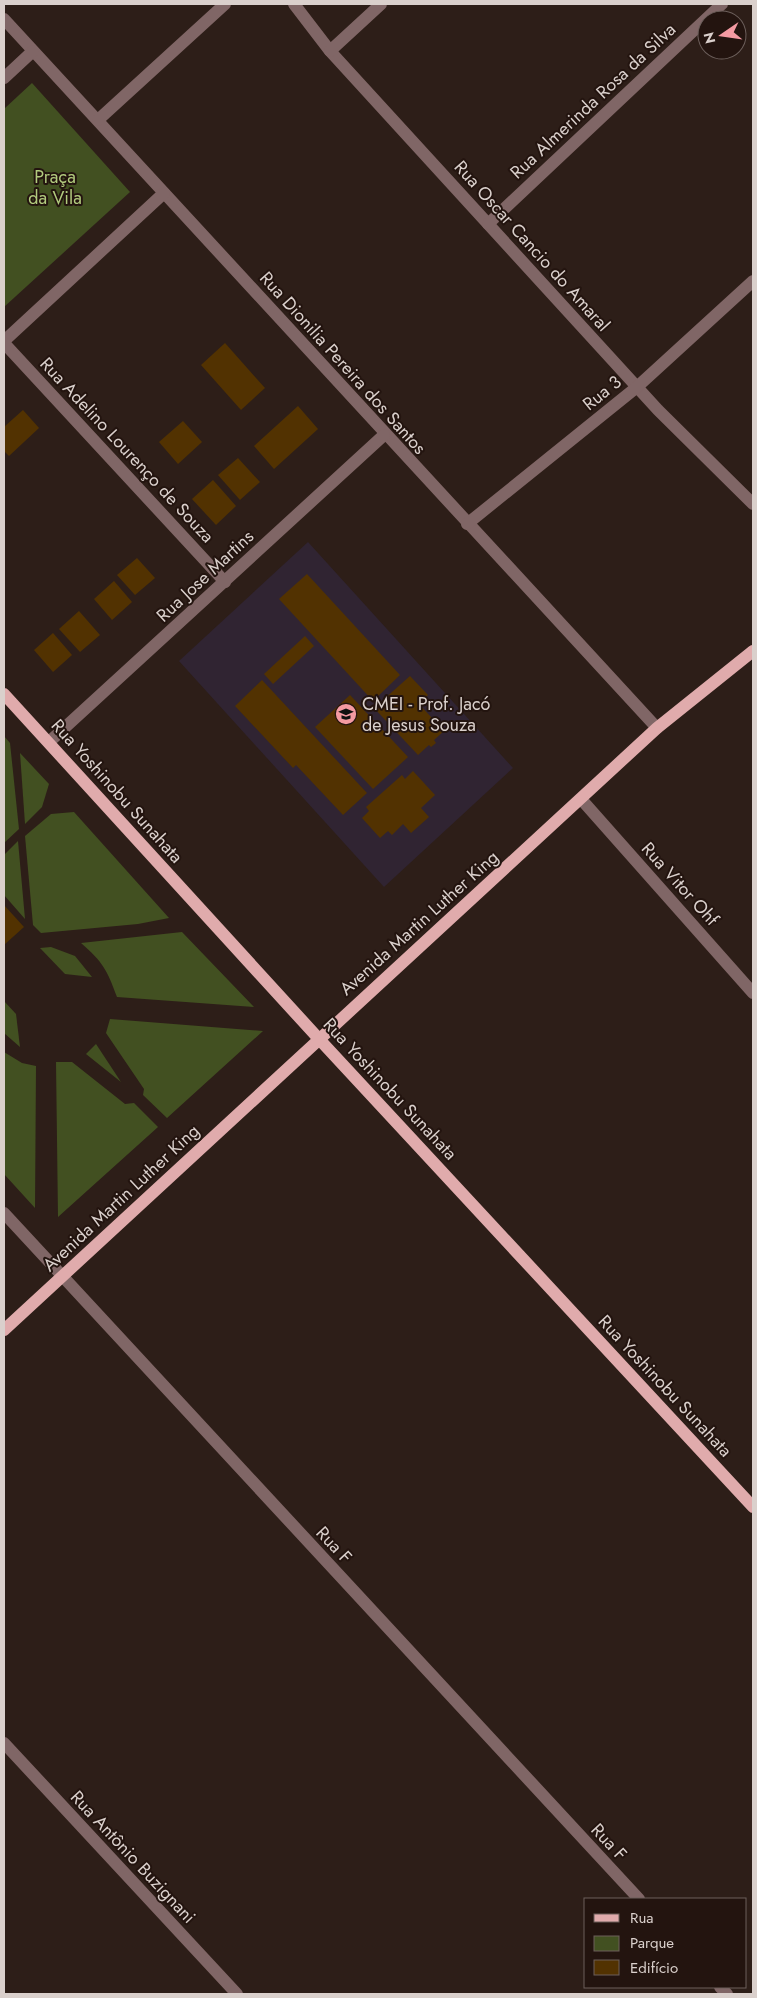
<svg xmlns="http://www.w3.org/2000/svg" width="757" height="1998" viewBox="0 0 757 1998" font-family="Jost,sans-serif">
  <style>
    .industrial { fill: #302432 }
    .green { fill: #425021 }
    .building { fill: #523201 }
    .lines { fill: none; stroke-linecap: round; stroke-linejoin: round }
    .minor { stroke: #806666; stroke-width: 12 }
    .major { stroke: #e0abac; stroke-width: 12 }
    .labels { text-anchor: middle; stroke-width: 4; stroke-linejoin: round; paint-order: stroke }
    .street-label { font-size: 18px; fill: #dad0cc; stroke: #23140f }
    .park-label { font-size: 18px; fill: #b2cb7e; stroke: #23140f }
    .poi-label { font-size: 18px; fill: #dad0cc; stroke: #23140f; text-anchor: start }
  </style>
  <rect width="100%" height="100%" fill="#2d1e18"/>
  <polygon class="industrial" points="308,542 513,768 384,887 179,661"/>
  <g class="green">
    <polygon points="32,83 130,192 4,307 4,109"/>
    <polygon points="4,736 10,743 19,829 4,843"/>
    <polygon points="20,753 49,784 42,807 25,824"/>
    <polygon points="74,812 169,918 138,924 41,933 33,925 25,836 51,814"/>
    <polygon points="18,841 25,919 4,895 4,855"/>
    <path d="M182,932L254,1007L117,997C107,970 103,962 81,943Z"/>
    <polygon points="51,947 75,956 92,977 65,974 40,948"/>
    <polygon points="4,1001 16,1014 20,1047 4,1033"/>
    <polygon points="110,1019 263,1031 167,1118 143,1095 144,1089 106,1033"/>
    <polygon points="96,1044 121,1082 86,1054"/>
    <polygon points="4,1052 22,1063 36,1066 35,1208 4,1174"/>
    <polygon points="56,1062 72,1062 125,1104 134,1103 158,1127 58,1217"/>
  </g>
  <g class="building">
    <polygon points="225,343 265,388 241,410 201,365"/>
    <polygon points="298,406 318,429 274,469 254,446"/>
    <polygon points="23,410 39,428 9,456 4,451 4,427"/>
    <polygon points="183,421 202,442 178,464 159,442"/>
    <polygon points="238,458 260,482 240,500 218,475"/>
    <polygon points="213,480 236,506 216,525 192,499"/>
    <polygon points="137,558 155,578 135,595 117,575"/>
    <polygon points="307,574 400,675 373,701 279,599"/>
    <polygon points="114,581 132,602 112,620 94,599"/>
    <polygon points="79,611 100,635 80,652 59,629"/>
    <polygon points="53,633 72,655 53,672 34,650"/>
    <polygon points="305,636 314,646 273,684 264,674"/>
    <polygon points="410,676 428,695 419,704 444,731 434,740 436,743 431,747 429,745 418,755 374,708"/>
    <polygon points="262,680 367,793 343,815 296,765 293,768 235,706"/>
    <polygon points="350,695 408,757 373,789 315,727"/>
    <polygon points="413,771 435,795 421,808 429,817 411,833 403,824 392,835 388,831 380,838 362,818 369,811 366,807 402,775 405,779"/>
    <polygon points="4,905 24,927 4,945"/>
  </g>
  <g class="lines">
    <g class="minor">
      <polyline points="294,4 330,51 658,410 753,504"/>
      <path d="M4,19C221,256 438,493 657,728"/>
      <polyline points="330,51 381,4"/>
      <polyline points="4,78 33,51"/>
      <polyline points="98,120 225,4"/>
      <polyline points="488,224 722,4"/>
      <polyline points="4,341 164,193"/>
      <polyline points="4,343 225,582"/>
      <polyline points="467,524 637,387 753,281"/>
      <polyline points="49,742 384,435"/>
      <polyline points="581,799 753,993"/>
      <polyline points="4,1213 639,1899"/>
      <polyline points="4,1743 237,1994"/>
      <polyline points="720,1987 727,1994"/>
    </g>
    <g class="major">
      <polyline points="4,694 319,1039 753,1507"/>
      <polyline points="4,1330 657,728 753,651"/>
    </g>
  </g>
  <defs>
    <g id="school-disc" transform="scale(1.125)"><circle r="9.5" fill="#f49aa2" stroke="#23140f"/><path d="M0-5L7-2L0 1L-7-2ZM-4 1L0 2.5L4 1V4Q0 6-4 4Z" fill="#111"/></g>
  </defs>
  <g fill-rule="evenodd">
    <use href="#school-disc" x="346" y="714"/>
  </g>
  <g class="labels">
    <g class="street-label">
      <text transform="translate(593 101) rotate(-43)" y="6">Rua Almerinda Rosa da Silva</text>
      <text transform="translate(532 246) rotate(48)" y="6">Rua Oscar Cancio do Amaral</text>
      <text transform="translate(343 363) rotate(48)" y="6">Rua Dionilia Pereira dos Santos</text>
      <text transform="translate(602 393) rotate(-39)" y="6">Rua 3</text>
      <text transform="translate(127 450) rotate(47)" y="6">Rua Adelino Lourenço de Souza</text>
      <text transform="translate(205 576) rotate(-43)" y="6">Rua Jose Martins</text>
      <text transform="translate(117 791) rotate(48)" y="6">Rua Yoshinobu Sunahata</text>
      <text transform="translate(680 884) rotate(48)" y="6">Rua Vitor Ohf</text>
      <text transform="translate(419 923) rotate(-42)" y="6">Avenida Martin Luther King</text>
      <text transform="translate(390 1089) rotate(47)" y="6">Rua Yoshinobu Sunahata</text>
      <text transform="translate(121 1198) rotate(-43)" y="6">Avenida Martin Luther King</text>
      <text transform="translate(665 1386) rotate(47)" y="6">Rua Yoshinobu Sunahata</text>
      <text transform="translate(334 1545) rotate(47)" y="6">Rua F</text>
      <text transform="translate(609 1842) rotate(47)" y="6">Rua F</text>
      <text transform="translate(133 1857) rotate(47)" y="6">Rua Antônio Buzignani</text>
    </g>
    <g class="park-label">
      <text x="55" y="183">Praça<tspan x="55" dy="21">da Vila</tspan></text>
    </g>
    <g class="poi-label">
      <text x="362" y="710">CMEI - Prof. Jacó<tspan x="362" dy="21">de Jesus Souza</tspan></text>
    </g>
  </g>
  <rect width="757" height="1998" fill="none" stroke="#dad0cc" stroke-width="10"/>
  <rect x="584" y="1898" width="162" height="90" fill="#23140f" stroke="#6c5f5b"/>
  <rect x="594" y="1914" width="25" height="8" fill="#e0abac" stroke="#6c5f5b"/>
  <text x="630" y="1923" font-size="15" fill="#dad0cc">Rua</text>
  <rect x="594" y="1936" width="25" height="15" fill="#425021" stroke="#6c5f5b"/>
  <text x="630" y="1948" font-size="15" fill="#dad0cc">Parque</text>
  <rect x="594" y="1960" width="25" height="15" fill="#523201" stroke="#6c5f5b"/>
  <text x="630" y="1973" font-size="15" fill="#dad0cc">Edifício</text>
  <g transform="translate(722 35) rotate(257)"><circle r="24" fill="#23140f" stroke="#6c5f5b"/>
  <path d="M0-4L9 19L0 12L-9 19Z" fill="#f49aa2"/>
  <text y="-8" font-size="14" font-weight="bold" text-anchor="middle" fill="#dad0cc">N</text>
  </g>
</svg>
